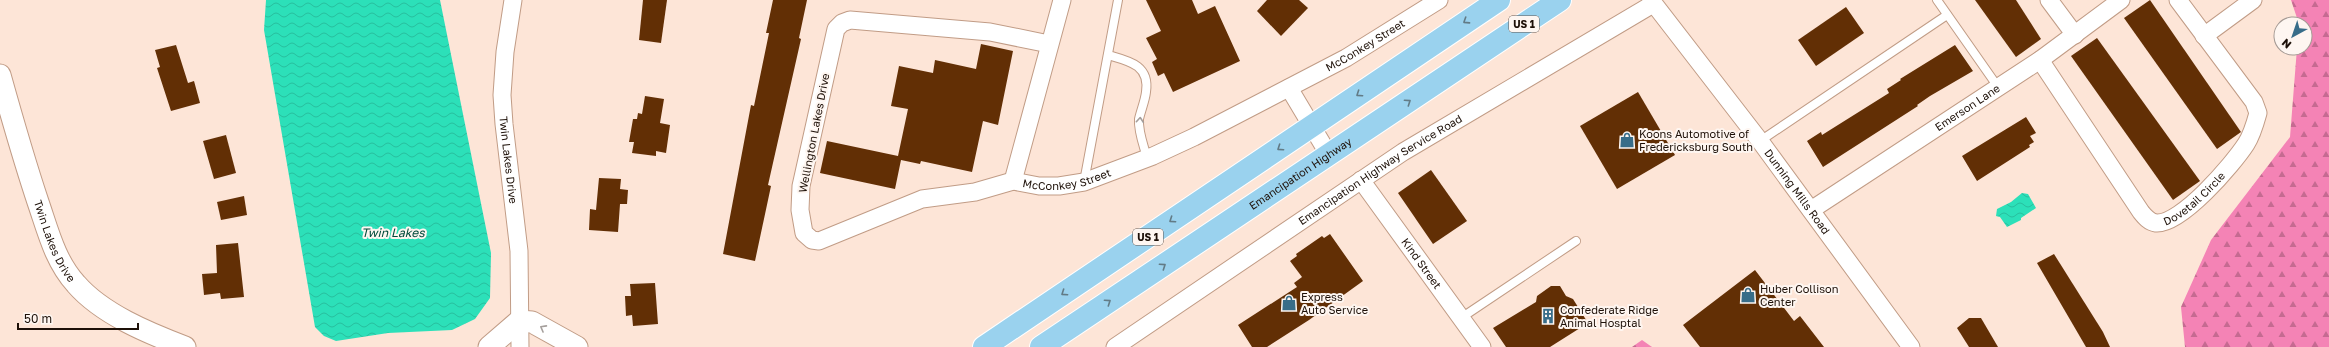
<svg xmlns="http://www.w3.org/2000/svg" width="2329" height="347" viewBox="0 0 2329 347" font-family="'Golos Text',sans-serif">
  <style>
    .forest { fill: url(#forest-firs) }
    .water { fill: url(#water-waves) }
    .building { fill: #622f05 }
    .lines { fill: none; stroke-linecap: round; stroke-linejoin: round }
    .service-casing { stroke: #c19c86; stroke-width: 10 }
    .minor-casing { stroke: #c19c86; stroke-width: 19 }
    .tertiary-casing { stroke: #c19c86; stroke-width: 23 }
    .primary-casing { stroke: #fff; stroke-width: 24 }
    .service { stroke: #fff; stroke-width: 8 }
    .minor { stroke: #fff; stroke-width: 17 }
    .tertiary { stroke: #fff; stroke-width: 21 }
    .primary { stroke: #9ad2ee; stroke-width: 22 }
    .oneway { stroke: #627b86 }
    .oneway2 { stroke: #a59f9c }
    .labels { text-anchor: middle; stroke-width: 4; stroke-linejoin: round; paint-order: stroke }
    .shield { fill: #fef6f1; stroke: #60554e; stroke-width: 1 }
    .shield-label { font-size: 10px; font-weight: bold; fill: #1d1008 }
    .street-label { font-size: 11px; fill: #1d1008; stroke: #fef6f1 }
    .poi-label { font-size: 11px; fill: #1d1008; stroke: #fef6f1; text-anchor: start }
    .water-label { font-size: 12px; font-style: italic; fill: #004a3b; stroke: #fef6f1 }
  </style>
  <defs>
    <pattern id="forest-firs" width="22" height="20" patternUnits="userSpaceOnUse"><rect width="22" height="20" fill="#f483b5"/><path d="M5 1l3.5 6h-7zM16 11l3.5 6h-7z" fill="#c56a91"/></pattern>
    <pattern id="water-waves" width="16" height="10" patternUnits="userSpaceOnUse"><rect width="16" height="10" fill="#2ce0b9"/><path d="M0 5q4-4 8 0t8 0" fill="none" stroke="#27bf9e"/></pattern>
  </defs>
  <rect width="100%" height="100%" fill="#fde5d7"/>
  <g class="forest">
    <polygon points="2291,0 2329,0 2329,347 2185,347 2181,307 2211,240 2290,137 2297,48 2305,48 2305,24 2299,24"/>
    <polygon points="1642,340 1652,347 1632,347"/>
  </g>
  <g class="water">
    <polygon points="266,0 440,0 491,253 490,298 475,319 452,330 388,333 336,341 324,336 315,327 264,30"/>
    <polygon points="2022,193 2028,194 2036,208 2021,218 2021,220 2007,227 2000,217 1996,216 1997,209 2011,202"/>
  </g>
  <g class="building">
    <polygon points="643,0 667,0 661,43 639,40"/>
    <polygon points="773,0 807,0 799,38 801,39 768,185 771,186 755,261 723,254 751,105 754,106 769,33 766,33"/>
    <polygon points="1146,0 1192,0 1198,14 1215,6 1240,61 1173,92 1164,73 1158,76 1152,62 1157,59 1146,38 1161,31"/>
    <polygon points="1267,0 1299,0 1308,8 1281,36 1257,11"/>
    <polygon points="1975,0 2016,0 2041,39 2016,57"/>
    <polygon points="2150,0 2241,132 2217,149 2124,18"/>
    <polygon points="1846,7 1864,33 1816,66 1798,40"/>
    <polygon points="2097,38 2200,181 2173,200 2071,56"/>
    <polygon points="981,44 1013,51 998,125 983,121 972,172 921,161 920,164 901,160 895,189 820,173 827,141 898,156 908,109 891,106 899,66 933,73 935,60 976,69"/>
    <polygon points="176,45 188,83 194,81 200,103 171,111 157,68 160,67 155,50"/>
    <polygon points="1955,45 1973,71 1930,96 1917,105 1918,106 1823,167 1807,141 1821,132 1822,135 1889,93 1887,89 1901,80 1900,79"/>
    <polygon points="1638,92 1675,155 1617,189 1580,126"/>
    <polygon points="645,96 664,99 660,123 670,125 666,153 656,151 656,156 632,153 634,142 629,142 633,119 637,119 638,113 642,114"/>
    <polygon points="2026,117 2036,133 2030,136 2034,142 2029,145 2030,147 1977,181 1962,156"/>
    <polygon points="226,135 236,173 214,179 203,141"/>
    <polygon points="1431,170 1467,221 1433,244 1398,193"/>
    <polygon points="599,178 621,179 620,189 628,190 627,204 620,204 618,232 589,230 590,209 596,210"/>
    <polygon points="244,196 247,215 221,220 217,202"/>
    <polygon points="1330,234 1363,281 1309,320 1267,347 1252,347 1238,325 1297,287 1294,283 1302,277 1290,261 1297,256 1296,254 1322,236 1324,238"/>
    <polygon points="238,243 244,297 221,299 220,293 204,295 202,274 217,273 216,245"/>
    <polygon points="2054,254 2103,332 2110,347 2086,347 2037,263"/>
    <polygon points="1755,270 1794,321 1800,316 1824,347 1700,347 1683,325"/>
    <polygon points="655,283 658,324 633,326 632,315 626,316 625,296 631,296 630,284"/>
    <polygon points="1551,286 1560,286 1566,296 1573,299 1588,323 1550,347 1506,347 1493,328 1536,302 1537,296"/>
    <polygon points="1969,318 1981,318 1998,347 1969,347 1957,328"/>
  </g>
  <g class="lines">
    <g class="service-casing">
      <g id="service">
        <polyline points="1937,0 1998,87"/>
        <path d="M1108,55C1129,61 1150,65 1146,92C1145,101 1141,110 1139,119C1138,132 1144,146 1147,158"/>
        <polyline points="1760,141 1947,15"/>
        <polyline points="1084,182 1118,0"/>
        <polyline points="1461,318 1576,241"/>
      </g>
    </g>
    <g class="minor-casing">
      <g id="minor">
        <path id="s1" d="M513,0L505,52L502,95L504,124L519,251L520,347"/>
        <path id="s2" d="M1651,0L1760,141L1911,347"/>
        <polyline points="2049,0 2075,35"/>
        <polyline points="2204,36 2253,0"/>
        <path id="s3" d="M1049,44L990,32L850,20L842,23L836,29L801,186L800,210L804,233L812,240L819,241L922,199L975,192L1013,181L1039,186H1059L1084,182L1153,156L1194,137L1346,58L1439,0"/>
        <path id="s4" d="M2040,60L2141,212C2145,217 2149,222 2156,223C2181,225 2233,164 2246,144C2252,135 2255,124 2258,113L2254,102L2178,0"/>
        <polyline points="1289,88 1329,155"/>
        <path id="s5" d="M1361,180L1482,347"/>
        <polyline points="1013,181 1062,0"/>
        <path id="s6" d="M1811,210L2040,60L2121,0"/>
        <path id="s7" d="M1115,347L1403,152L1653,4"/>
      </g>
    </g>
    <g class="tertiary-casing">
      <g id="tertiary">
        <path id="s8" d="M0,75C12,118 24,160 38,202C48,231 55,261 76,284C102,314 148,333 185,347"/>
        <polyline points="489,347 519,321 532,322 577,347"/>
      </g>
    </g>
    <g class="primary-casing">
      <g id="primary">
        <polyline points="984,347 1499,0"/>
        <path id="s9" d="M1041,347L1560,0"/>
      </g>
    </g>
    <use href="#service" class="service"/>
    <use href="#minor" class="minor"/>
    <use href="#tertiary" class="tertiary"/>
    <use href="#primary" class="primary"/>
  </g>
  <defs><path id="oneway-chevron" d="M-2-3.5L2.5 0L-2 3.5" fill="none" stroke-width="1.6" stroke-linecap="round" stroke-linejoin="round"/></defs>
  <g class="oneway">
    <use href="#oneway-chevron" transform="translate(1466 21) rotate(147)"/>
    <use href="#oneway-chevron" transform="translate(1359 94) rotate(146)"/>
    <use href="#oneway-chevron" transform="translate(1408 102) rotate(-34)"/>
    <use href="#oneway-chevron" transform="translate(1280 148) rotate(146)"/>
    <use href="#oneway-chevron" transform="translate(1172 220) rotate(146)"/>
    <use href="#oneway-chevron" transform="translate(1163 266) rotate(-34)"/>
    <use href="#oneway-chevron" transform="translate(1064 293) rotate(146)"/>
    <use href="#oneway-chevron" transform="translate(1108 302) rotate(-34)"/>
  </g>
  <g class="oneway2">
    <use href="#oneway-chevron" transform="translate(1140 120) rotate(-85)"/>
    <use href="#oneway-chevron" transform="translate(543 328) rotate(-151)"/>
  </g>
  <defs>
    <g id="shop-bare" transform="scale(1.2)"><path d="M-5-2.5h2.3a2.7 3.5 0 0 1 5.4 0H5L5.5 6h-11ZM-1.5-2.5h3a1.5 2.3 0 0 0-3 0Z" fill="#386d89" stroke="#fef6f1" stroke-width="2.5" paint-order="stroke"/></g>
    <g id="building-bare" transform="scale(1.2)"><path d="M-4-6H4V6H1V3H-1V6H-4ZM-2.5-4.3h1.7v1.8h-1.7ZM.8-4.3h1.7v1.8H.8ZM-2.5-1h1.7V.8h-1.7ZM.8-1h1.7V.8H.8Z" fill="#386d89" stroke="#fef6f1" stroke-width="2.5" paint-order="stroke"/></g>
  </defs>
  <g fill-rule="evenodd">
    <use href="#shop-bare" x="1627" y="140"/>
    <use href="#shop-bare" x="1748" y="295"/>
    <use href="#shop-bare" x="1289" y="303"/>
    <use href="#building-bare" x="1548" y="316"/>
  </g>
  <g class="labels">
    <g class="shield">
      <rect x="1509" y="16" width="30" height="16" rx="3"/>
      <rect x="1133" y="229" width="30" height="16" rx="3"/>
    </g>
    <g class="shield-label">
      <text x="1524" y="28">US 1</text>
      <text x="1148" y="241">US 1</text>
    </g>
    <g class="street-label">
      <text dy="4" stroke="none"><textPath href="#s3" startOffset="1033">McConkey Street</textPath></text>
      <text dy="4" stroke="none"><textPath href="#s6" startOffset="187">Emerson Lane</textPath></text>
      <text transform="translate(814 133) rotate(-79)" y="4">Wellington Lakes Drive</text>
      <text dy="4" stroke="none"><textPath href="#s1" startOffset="161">Twin Lakes Drive</textPath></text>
      <text dy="4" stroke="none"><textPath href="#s7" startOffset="319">Emancipation Highway Service Road</textPath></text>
      <text dy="4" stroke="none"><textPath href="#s9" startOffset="312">Emancipation Highway</textPath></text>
      <text dy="4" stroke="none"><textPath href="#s3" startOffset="703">McConkey Street</textPath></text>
      <text dy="4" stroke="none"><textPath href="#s2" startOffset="241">Dunning Mills Road</textPath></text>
      <text dy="4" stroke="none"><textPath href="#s4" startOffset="248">Dovetail Circle</textPath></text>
      <text dy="4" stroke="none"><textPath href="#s8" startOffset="175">Twin Lakes Drive</textPath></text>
      <text dy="4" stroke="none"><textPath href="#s5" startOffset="103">Kind Street</textPath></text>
    </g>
    <g class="poi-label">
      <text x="1639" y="138">Koons Automotive of<tspan x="1639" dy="13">Fredericksburg South</tspan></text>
      <text x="1760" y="293">Huber Collison<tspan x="1760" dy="13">Center</tspan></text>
      <text x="1301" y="301">Express<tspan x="1301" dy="13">Auto Service</tspan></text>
      <text x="1560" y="314">Confederate Ridge<tspan x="1560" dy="13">Animal Hosptal</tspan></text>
    </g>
    <g class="water-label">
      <text x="393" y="237">Twin Lakes</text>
    </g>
  </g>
  <g transform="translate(2293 36) rotate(220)"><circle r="19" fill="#fef6f1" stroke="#a49a94"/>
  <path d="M0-3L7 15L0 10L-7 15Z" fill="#386d89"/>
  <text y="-6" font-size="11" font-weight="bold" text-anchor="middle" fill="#1d1008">N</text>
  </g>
  <path d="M18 323v6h120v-6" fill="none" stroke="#1d1008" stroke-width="2"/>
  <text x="24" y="323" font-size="12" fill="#1d1008" stroke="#fef6f1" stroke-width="3" paint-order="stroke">50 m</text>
</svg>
